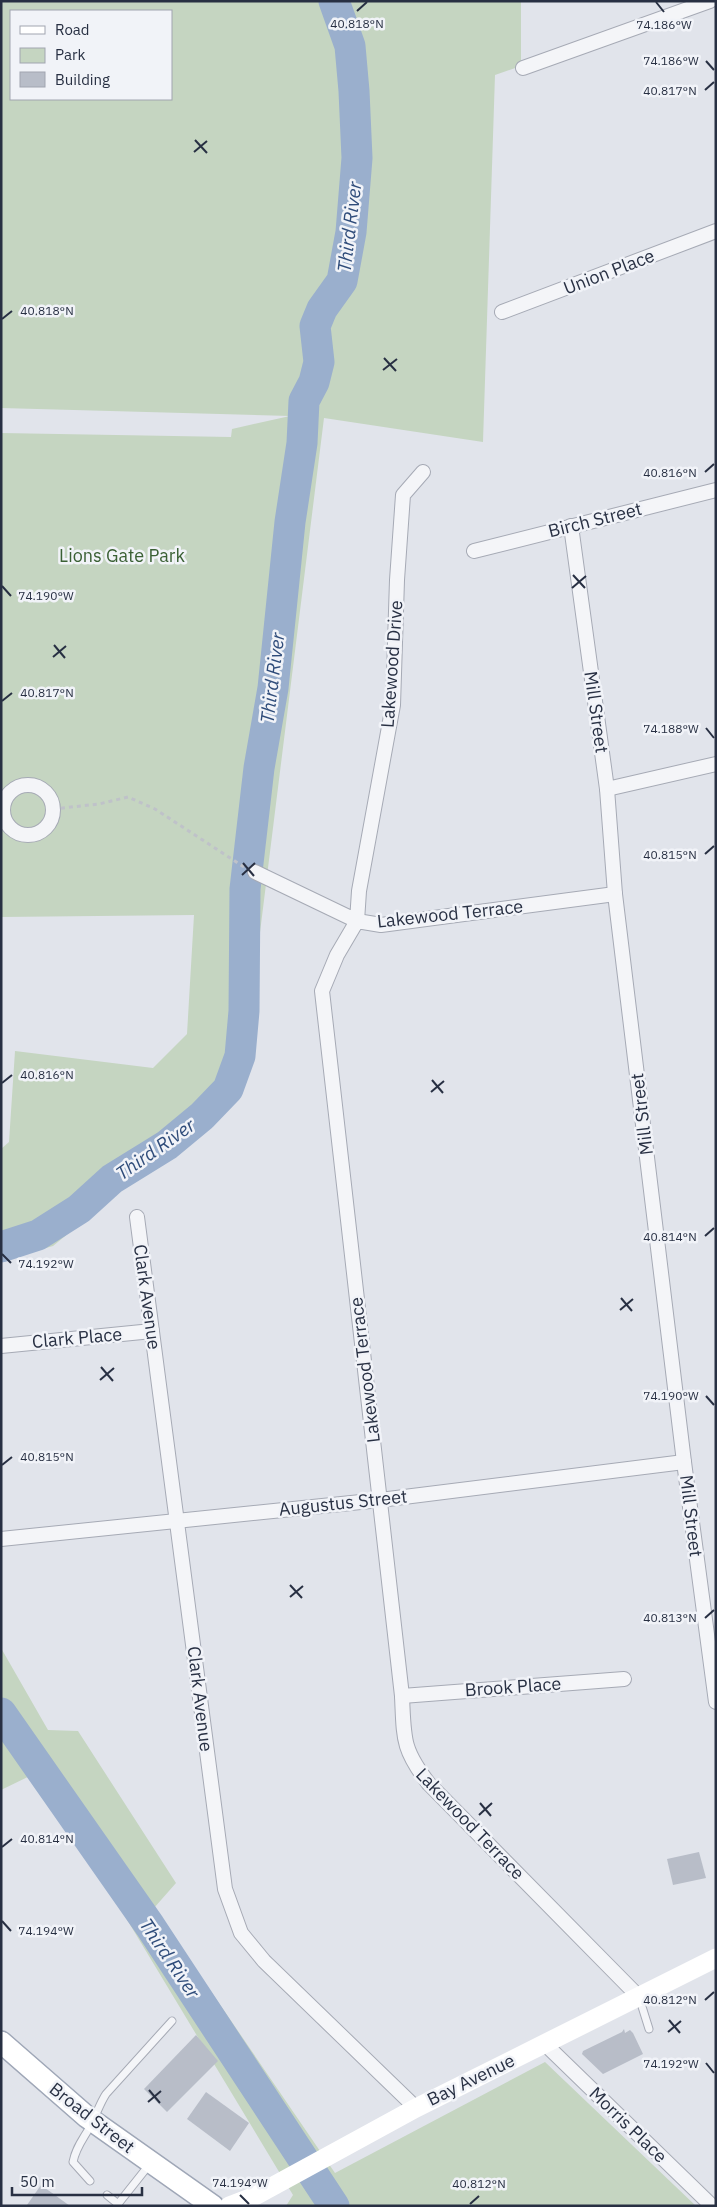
<svg xmlns="http://www.w3.org/2000/svg" width="717" height="2207" viewBox="0 0 717 2207" font-family="'IBM Plex Sans',sans-serif">
  <style>
    .green { fill: #c5d5c1; fill-rule: evenodd }
    .lines { fill: none; stroke-linecap: round; stroke-linejoin: round }
    .river { stroke: #9aafcd; stroke-width: 31 }
    .building { fill: #b8bdc8 }
    .lane-casing { stroke: #a6aab5; stroke-width: 9 }
    .street-casing { stroke: #a6aab5; stroke-width: 16 }
    .primary-casing { stroke: #9fa7b7; stroke-width: 24 }
    .path { stroke: #bfc2c9; stroke-width: 3; stroke-dasharray: 4 4; stroke-linecap: butt }
    .lane { stroke: #f4f5f8; stroke-width: 7 }
    .street { stroke: #f4f5f8; stroke-width: 14 }
    .secondary { stroke: #fff; stroke-width: 19 }
    .primary { stroke: #fff; stroke-width: 21 }
    .ticks { fill: none; stroke: #283043; stroke-width: 2 }
    .labels { text-anchor: middle; stroke-width: 5; stroke-linejoin: round; paint-order: stroke }
    .street-label { font-size: 18px; fill: #283043; stroke: #f1f3f8 }
    .park-label { font-size: 18px; fill: #3a6034; stroke: #f1f3f8 }
    .water-label { font-size: 19px; font-style: italic; fill: #2f4c7a; stroke: #f1f3f8 }
    .ticks-label { font-size: 12px; text-anchor: middle; fill: #283043; stroke: #f1f3f8; stroke-width: 5; stroke-linejoin: round; paint-order: stroke }
  </style>
  <rect width="100%" height="100%" fill="#e1e4eb"/>
  <g class="green">
    <path d="M1,1H521V66L495,75L483,442L324,418L240,1093L53,1246L1,1261V1149L9,1142L15,1051L153,1068L187,1034L194,915L1,917V433L231,437L232,429L290,416L1,408ZM11,11H171V99H11Z"/>
    <polygon points="1,1648 48,1730 78,1731 176,1883 154,1908 335,2173 545,2062 696,2206 286,2206 293,2195 38,1772 1,1790"/>
  </g>
  <g class="lines">
    <g class="river">
      <polyline points="1,1247 38,1235 79,1209 112,1179 167,1145 202,1116 228,1089 240,1056 244,1011 245,889 259,768 273,688 290,522 302,443 304,401 314,382 319,362 315,326 322,309 342,281 351,232 357,158 354,91 350,46 334,1"/>
      <polyline points="1,1713 150,1926 334,2206"/>
    </g>
  </g>
  <g class="building">
    <polygon points="699,1852 706,1878 673,1885 667,1859"/>
    <polygon points="624,2029 625,2033 630,2030 633,2033 643,2054 603,2074 582,2054 583,2051 622,2032"/>
    <polygon points="196,2035 218,2061 167,2112 144,2089"/>
    <polygon points="206,2092 249,2123 230,2151 187,2119"/>
    <polygon points="41,2185 70,2206 27,2205"/>
  </g>
  <g class="lines">
    <g class="lane-casing">
      <g id="lane">
        <polyline points="639,1997 649,2029"/>
        <path d="M90,2181L73,2162C76,2146 85,2137 92,2123C97,2113 100,2103 106,2094L172,2021"/>
        <polyline points="107,2195 118,2204"/>
        <polyline points="119,2206 118,2204 149,2165"/>
      </g>
    </g>
    <g class="street-casing">
      <g id="street">
        <polyline points="523,68 710,1"/>
        <polyline points="502,312 716,231"/>
        <polyline points="571,526 607,789 615,894 684,1462 716,1702"/>
        <polyline points="474,551 716,490"/>
        <circle cx="28" cy="810" r="25"/>
        <polyline points="607,789 716,764"/>
        <polyline points="255,872 357,921 359,891 393,705 397,580 403,495 423,472"/>
        <path d="M615,894L381,925L357,921L337,955L322,991L402,1696C404,1739 402,1749 429,1784L639,1997"/>
        <polyline points="137,1217 225,1889 241,1933 264,1961 416,2108"/>
        <polyline points="1,1346 152,1331"/>
        <polyline points="1,1539 380,1500 684,1462"/>
        <polyline points="402,1696 624,1679"/>
        <polyline points="545,2044 712,2206"/>
      </g>
    </g>
    <g class="primary-casing">
      <polyline id="primary" points="1,2042 87,2117 213,2206"/>
    </g>
    <polyline class="path" points="53,809 99,804 128,797 155,809 244,867"/>
    <use href="#lane" class="lane"/>
    <use href="#street" class="street"/>
    <polyline class="secondary" points="229,2206 255,2196 416,2108 716,1958"/>
    <use href="#primary" class="primary"/>
  </g>
  <path class="ticks" d="M656,2L664,12M357,11L367,2M706,61L714,70M705,90L714,82M195,140L207,153M194,152L207,141M2,319L12,311M384,358L396,371M383,370L397,359M705,472L714,464M573,575L585,588M2,586L11,596M572,588L586,576M54,645L65,658M53,657L66,646M2,701L12,693M706,728L714,738M705,854L714,846M243,863L254,876M242,875L255,863M432,1080L443,1093M2,1083L12,1075M431,1092L444,1081M705,1236L714,1228M2,1254L11,1263M621,1298L632,1311M620,1310L633,1299M101,1367L113,1381M100,1380L114,1368M706,1396L714,1405M2,1465L12,1457M290,1585L302,1598M290,1597L303,1586M705,1618L714,1610M480,1803L491,1816M479,1815L492,1803M2,1847L12,1839M2,1921L11,1931M705,2000L714,1992M669,2020L680,2033M668,2032L681,2021M706,2063L714,2073M149,2090L160,2103M148,2102L161,2091M240,2195L249,2204M470,2204L479,2196"/>
  <g class="labels">
    <g class="street-label">
      <text transform="translate(609 272) rotate(-21)" y="6">Union Place</text>
      <text transform="translate(595 520) rotate(-14)" y="6">Birch Street</text>
      <text transform="translate(392 664) rotate(-86)" y="6">Lakewood Drive</text>
      <text transform="translate(596 712) rotate(82)" y="6">Mill Street</text>
      <text transform="translate(450 914) rotate(-6)" y="6">Lakewood Terrace</text>
      <text transform="translate(642 1114) rotate(-97)" y="6">Mill Street</text>
      <text transform="translate(147 1297) rotate(82)" y="6">Clark Avenue</text>
      <text transform="translate(77 1338) rotate(-5)" y="6">Clark Place</text>
      <text transform="translate(365 1370) rotate(-97)" y="6">Lakewood Terrace</text>
      <text transform="translate(343 1503) rotate(-6)" y="6">Augustus Street</text>
      <text transform="translate(691 1516) rotate(83)" y="6">Mill Street</text>
      <text transform="translate(513 1687) rotate(-4)" y="6">Brook Place</text>
      <text transform="translate(200 1699) rotate(83)" y="6">Clark Avenue</text>
      <text transform="translate(470 1824) rotate(46)" y="6">Lakewood Terrace</text>
      <text transform="translate(471 2080) rotate(-26)" y="6">Bay Avenue</text>
      <text transform="translate(92 2118) rotate(38)" y="6">Broad Street</text>
      <text transform="translate(628 2125) rotate(44)" y="6">Morris Place</text>
    </g>
    <g class="park-label">
      <text x="122" y="562">Lions Gate Park</text>
    </g>
    <g class="water-label">
      <text transform="translate(349 227) rotate(-83)" y="7">Third River</text>
      <text transform="translate(272 678) rotate(-83)" y="7">Third River</text>
      <text transform="translate(155 1149) rotate(-35)" y="7">Third River</text>
      <text transform="translate(170 1958) rotate(56)" y="7">Third River</text>
    </g>
  </g>
  <g class="ticks-label">
    <text x="357" y="28">40.818°N</text>
    <text x="664" y="29">74.186°W</text>
    <text x="671" y="65">74.186°W</text>
    <text x="670" y="95">40.817°N</text>
    <text x="47" y="315">40.818°N</text>
    <text x="670" y="477">40.816°N</text>
    <text x="46" y="600">74.190°W</text>
    <text x="47" y="697">40.817°N</text>
    <text x="671" y="733">74.188°W</text>
    <text x="670" y="859">40.815°N</text>
    <text x="47" y="1079">40.816°N</text>
    <text x="670" y="1241">40.814°N</text>
    <text x="46" y="1268">74.192°W</text>
    <text x="671" y="1400">74.190°W</text>
    <text x="47" y="1461">40.815°N</text>
    <text x="670" y="1622">40.813°N</text>
    <text x="47" y="1843">40.814°N</text>
    <text x="46" y="1935">74.194°W</text>
    <text x="670" y="2004">40.812°N</text>
    <text x="671" y="2068">74.192°W</text>
    <text x="240" y="2187">74.194°W</text>
    <text x="479" y="2188">40.812°N</text>
  </g>
  <rect width="717" height="2207" fill="none" stroke="#283043" stroke-width="5"/>
  <rect x="10" y="10" width="162" height="90" fill="#f1f3f8" stroke="#a1a5b0"/>
  <rect x="20" y="26" width="25" height="8" fill="#ffffff" stroke="#a1a5b0"/>
  <text x="55" y="35" font-size="15" fill="#283043">Road</text>
  <rect x="20" y="48" width="25" height="15" fill="#c5d5c1" stroke="#a1a5b0"/>
  <text x="55" y="60" font-size="15" fill="#283043">Park</text>
  <rect x="20" y="72" width="25" height="15" fill="#b8bdc8" stroke="#a1a5b0"/>
  <text x="55" y="85" font-size="15" fill="#283043">Building</text>
  <path d="M12 2187v8h130v-8" fill="none" stroke="#283043" stroke-width="2.5"/>
  <text x="20" y="2187" font-size="15" fill="#283043" stroke="#f1f3f8" stroke-width="4" paint-order="stroke">50 m</text>
</svg>
